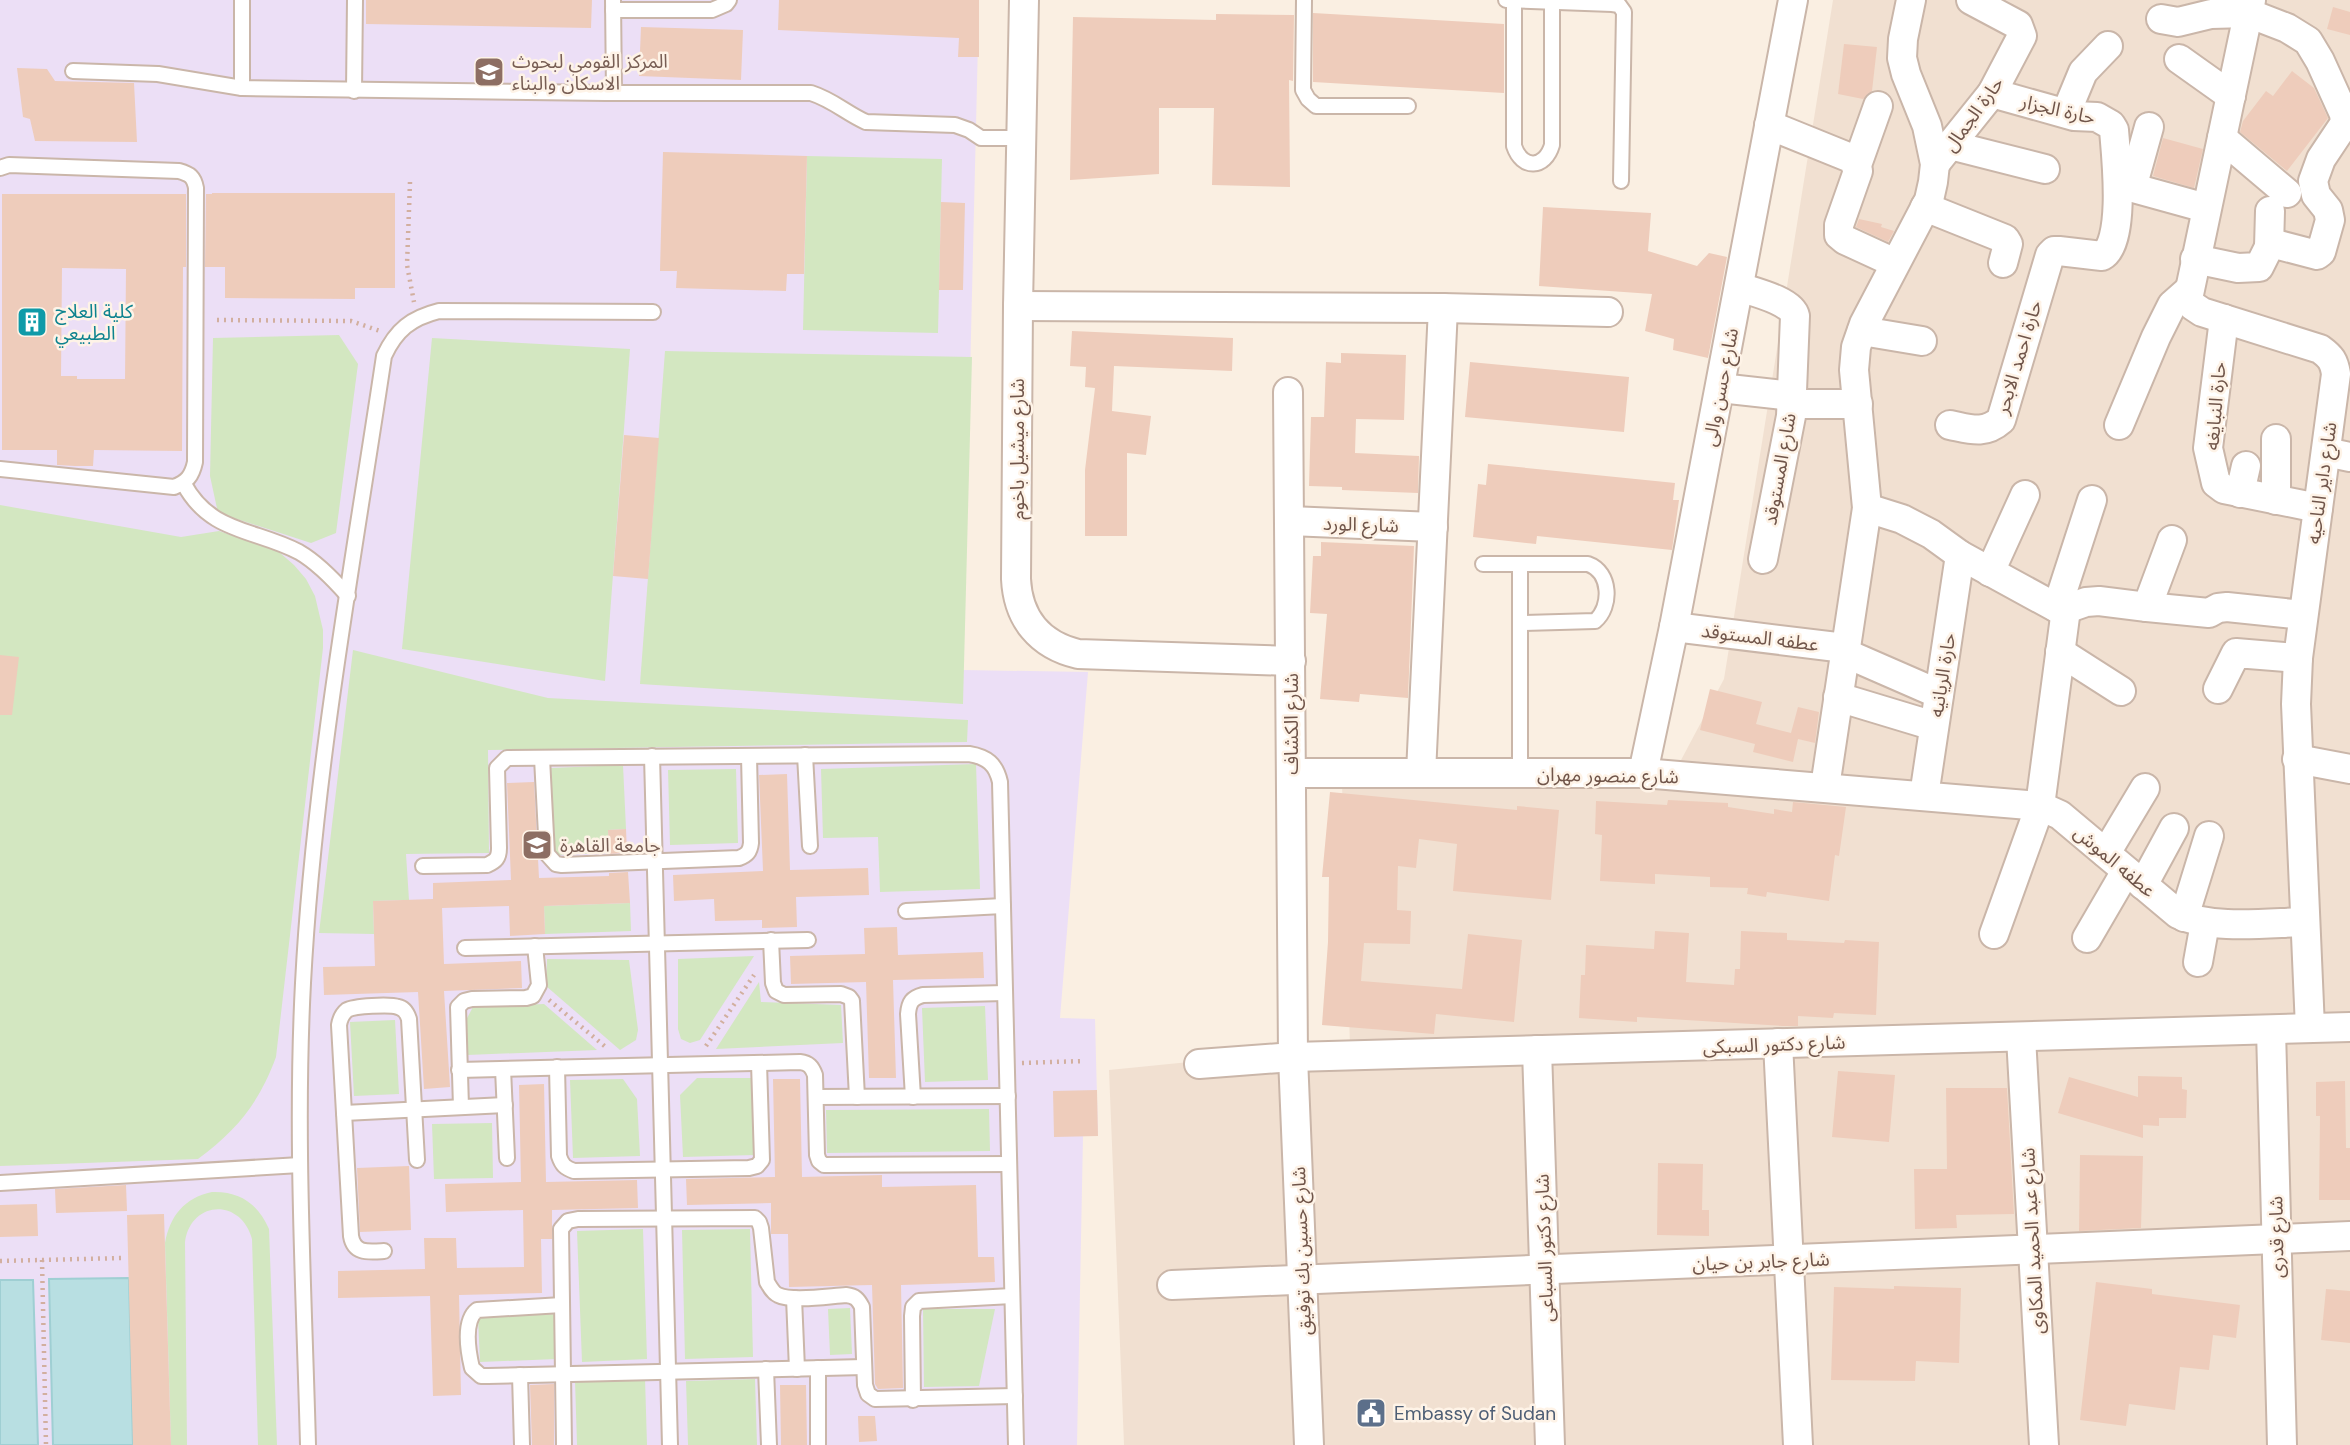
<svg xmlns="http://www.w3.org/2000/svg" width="2350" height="1445" viewBox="0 0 2350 1445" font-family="'DM Sans','Noto Sans Arabic',sans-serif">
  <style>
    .residential { fill: #f1e0d1 }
    .education { fill: #ecdff6 }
    .green { fill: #d3e7c1 }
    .water { fill: #b8dfe2; stroke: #9fcfd3; stroke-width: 2 }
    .building { fill: #ecb; fill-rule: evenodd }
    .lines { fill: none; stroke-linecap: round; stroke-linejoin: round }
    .lane-casing { stroke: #cab6a9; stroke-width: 18 }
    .street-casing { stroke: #cab6a9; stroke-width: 32 }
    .path { stroke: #d2af9f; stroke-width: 4.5; stroke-dasharray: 2 5; stroke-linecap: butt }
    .lane { stroke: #fff; stroke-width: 14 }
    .street { stroke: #fff; stroke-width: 28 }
    .labels { text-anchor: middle; stroke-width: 5; stroke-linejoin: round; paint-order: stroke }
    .education-label { font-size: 19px; fill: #785e54; stroke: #fef3e7; text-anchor: start }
    .street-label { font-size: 19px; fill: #70554a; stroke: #fef3e7 }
    .culture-label { font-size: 19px; fill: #0d838f; stroke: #fef3e7; text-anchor: start }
    .service-label { font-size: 19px; fill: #4e5e75; stroke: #fef3e7; text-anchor: start }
  </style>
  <rect width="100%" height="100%" fill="#faefe2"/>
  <polygon class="residential" points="1833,0 2350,0 2350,1445 1124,1445 1109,1070 1350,1046 1342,784 1671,779 1724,679"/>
  <polygon class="education" points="0,0 979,0 963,670 1088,672 1060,1018 1095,1019 1098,1136 1083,1136 1077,1445 0,1445"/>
  <g class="green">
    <polygon points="807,156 942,159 938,333 803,330"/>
    <polygon points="339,335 358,364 336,533 311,543 218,513 210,476 213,338"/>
    <polygon points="432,338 630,349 605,681 402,649"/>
    <polygon points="665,351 972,357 963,704 640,684"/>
    <path d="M0,505L181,537L219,531L279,552L294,565L306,579L315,596L323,630V648L276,1057C259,1103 237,1130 198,1159L0,1166Z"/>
    <polygon points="353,650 548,698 968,720 967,742 488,750 489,853 406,854 409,900 373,901 374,934 319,933"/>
    <polygon points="976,764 980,889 880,892 878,837 823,838 821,769"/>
    <polygon points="623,765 626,829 608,830 609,853 554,855 551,768"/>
    <polygon points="736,769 738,843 670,845 668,770"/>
    <polygon points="630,903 631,931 545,934 544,906"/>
    <polygon points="754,956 700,1040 690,1043 681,1039 678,1029 678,959"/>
    <polygon points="547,959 629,960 638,1030 636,1040 620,1050 546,986"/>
    <polygon points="759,982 761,1002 841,1005 843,1043 716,1049"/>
    <polygon points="544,1004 597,1050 467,1055 466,1020 473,1007"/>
    <polygon points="985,1006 988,1080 925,1082 922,1008"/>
    <polygon points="395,1020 399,1094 354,1096 350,1022"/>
    <polygon points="697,1078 752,1078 755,1155 683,1157 680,1095"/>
    <polygon points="623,1079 637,1099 640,1156 573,1158 570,1080"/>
    <polygon points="989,1109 990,1151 827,1153 826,1110"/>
    <polygon points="492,1123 493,1178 434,1179 432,1124"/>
    <path d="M212,1192C240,1191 258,1204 269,1229L277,1445H258L252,1239C241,1198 191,1200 185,1242L187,1445H171L165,1243C170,1216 184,1198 212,1192Z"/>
    <polygon points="643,1229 647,1359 582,1362 577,1231"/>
    <polygon points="750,1229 753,1357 685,1359 682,1230"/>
    <polygon points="850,1308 852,1354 830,1355 828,1309"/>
    <polygon points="923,1309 995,1309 979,1386 924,1387"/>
    <polygon points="555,1314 557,1359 480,1362 478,1318"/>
    <polygon points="645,1378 647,1445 577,1445 575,1380"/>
    <polygon points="755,1379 757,1445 688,1445 686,1381"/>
  </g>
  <g class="water">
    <polygon points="129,1278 133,1445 53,1445 49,1279"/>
    <polygon points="0,1280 33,1280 38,1445 0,1445"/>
  </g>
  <g class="building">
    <polygon points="366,0 592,0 591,28 366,24"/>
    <polygon points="779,0 979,0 979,57 958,57 959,38 778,30"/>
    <polygon points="2333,7 2350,12 2350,35 2327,29"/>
    <polygon points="1313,13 1504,24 1504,93 1313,82"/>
    <polygon points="1216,14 1294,15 1293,81 1289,80 1290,187 1212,185 1214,108 1159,108 1159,174 1070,180 1073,17 1216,20"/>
    <polygon points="641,27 743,30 741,80 639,76"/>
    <polygon points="1844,44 1877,47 1872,91 1863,99 1838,94"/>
    <polygon points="17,68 47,69 55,81 134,83 137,142 35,141 30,119 23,117"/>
    <polygon points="2292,71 2314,88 2328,118 2287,171 2240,132 2243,121 2266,91 2273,96"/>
    <polygon points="2163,138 2203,149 2194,188 2153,176"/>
    <polygon points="663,152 807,156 804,274 787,274 786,291 676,288 677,271 660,271"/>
    <polygon points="212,193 395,193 395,288 355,288 355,299 225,298 225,267 205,267 206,194 212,194"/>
    <path d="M2,194H186V267H183L182,451L94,450L93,466H75L57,465V450H2ZM62,268L126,269L125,379H77V376H61Z"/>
    <polygon points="941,202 965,203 963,290 939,290"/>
    <polygon points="1543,207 1651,213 1648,251 1697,266 1709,253 1727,257 1708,358 1673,350 1674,339 1645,331 1652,294 1539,286"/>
    <polygon points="1859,219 1882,224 1881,227 1894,231 1888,242 1856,227"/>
    <polygon points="1072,331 1233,338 1232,371 1114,366 1112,411 1151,416 1146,455 1127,453 1127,536 1085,536 1085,470 1095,388 1085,387 1086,367 1070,366"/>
    <polygon points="1341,353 1406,355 1404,420 1356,419 1355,453 1419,456 1418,493 1342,490 1342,487 1309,486 1311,417 1324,417 1326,362 1341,363"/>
    <polygon points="1470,362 1629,377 1624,432 1465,417"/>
    <polygon points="624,435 659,438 648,579 613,576"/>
    <polygon points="1488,464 1675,483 1673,500 1679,500 1672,550 1537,536 1536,544 1473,537 1478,484 1486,485"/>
    <polygon points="1321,542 1414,546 1408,698 1360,694 1359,702 1320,699 1327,614 1310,613 1313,556 1321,556"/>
    <polygon points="0,655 19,657 12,715 0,715"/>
    <polygon points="1710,689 1762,702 1756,724 1791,733 1798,707 1819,712 1815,743 1798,739 1793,762 1753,752 1755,744 1700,730"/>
    <polygon points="787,774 790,870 868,868 869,895 796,897 797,927 762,928 762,920 715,921 714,899 674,901 673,875 763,871 759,775"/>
    <polygon points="534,782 539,878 609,876 609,873 628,872 630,903 544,906 545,934 510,936 509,906 442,908 444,964 521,961 522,988 444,991 450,1087 424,1089 418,992 324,995 323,967 375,966 373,901 433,899 433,883 511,880 507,783"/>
    <polygon points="1330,792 1517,810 1517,806 1559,810 1551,900 1453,891 1457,844 1419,839 1416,868 1398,866 1397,910 1411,911 1410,944 1364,943 1361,981 1462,989 1468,934 1522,940 1514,1022 1436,1014 1434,1034 1322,1025 1328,942 1329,877 1322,877"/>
    <polygon points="1668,800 1728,803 1728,807 1774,814 1774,809 1792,812 1793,802 1846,807 1839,856 1835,855 1829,901 1767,892 1766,897 1747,894 1748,888 1710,887 1710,877 1655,874 1655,884 1600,881 1602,835 1595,834 1596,801 1667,805"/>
    <polygon points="626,829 627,853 609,854 608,830"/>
    <polygon points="897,927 898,955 983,952 984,978 893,980 896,1078 869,1078 866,982 791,984 790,956 865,954 864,928"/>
    <polygon points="1655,931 1689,933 1686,982 1734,985 1735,969 1740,969 1741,931 1787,933 1787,940 1844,943 1845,940 1879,942 1876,1015 1834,1013 1833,1018 1798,1016 1798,1026 1783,1026 1637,1017 1637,1022 1579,1018 1581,975 1585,975 1586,945 1654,949"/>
    <polygon points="1838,1071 1895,1075 1889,1142 1832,1137"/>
    <polygon points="2138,1076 2182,1077 2182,1089 2187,1090 2186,1118 2159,1118 2159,1126 2143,1125 2143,1138 2058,1113 2069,1077 2138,1097"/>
    <polygon points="773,1079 800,1079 802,1177 882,1175 882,1187 976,1185 978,1257 994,1257 995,1282 901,1285 903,1388 878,1389 875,1384 872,1285 789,1287 788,1234 771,1234 771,1203 687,1205 686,1179 775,1177"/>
    <polygon points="2345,1081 2346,1148 2350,1148 2350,1200 2319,1200 2320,1116 2316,1116 2316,1082"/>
    <polygon points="544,1084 546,1182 637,1180 638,1208 552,1210 552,1239 541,1239 542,1293 459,1295 461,1395 433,1396 430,1296 338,1298 338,1271 425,1269 424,1238 456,1238 457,1268 524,1267 523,1210 446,1212 445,1184 521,1182 519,1085"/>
    <polygon points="1946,1088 2007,1088 2014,1214 1956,1215 1957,1228 1915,1229 1914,1169 1947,1169"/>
    <polygon points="1097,1090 1098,1136 1054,1137 1053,1091"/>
    <polygon points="2080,1155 2143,1156 2141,1228 2079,1231"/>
    <polygon points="1658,1163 1703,1164 1702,1210 1709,1210 1709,1236 1657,1235"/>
    <polygon points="409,1166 411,1230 360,1232 357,1168"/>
    <polygon points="126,1185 127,1211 56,1213 55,1189"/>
    <polygon points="37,1204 38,1236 0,1237 0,1205"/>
    <polygon points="164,1214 171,1445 133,1445 127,1215"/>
    <polygon points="2096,1282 2152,1289 2152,1294 2240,1305 2236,1338 2213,1335 2209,1370 2180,1367 2175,1410 2129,1404 2126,1426 2080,1420"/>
    <polygon points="1894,1286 1961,1288 1959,1363 1916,1361 1915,1381 1831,1380 1834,1287 1894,1289"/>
    <polygon points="2326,1289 2350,1291 2350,1343 2321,1340"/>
    <polygon points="554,1384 554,1445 532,1445 530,1385"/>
    <polygon points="780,1385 806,1385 807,1445 781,1445"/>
    <polygon points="858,1416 875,1416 877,1441 859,1442"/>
  </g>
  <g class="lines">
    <g class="lane-casing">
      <g id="lane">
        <polyline points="613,0 614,93"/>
        <polyline points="1304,0 1303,90 1308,99 1316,106 1408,106"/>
        <polyline points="1506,0 1612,4 1619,5 1624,12 1621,181"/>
        <path d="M1514,0V146C1522,170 1545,169 1552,145V2"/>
        <polyline points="613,10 712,10 726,4 729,0"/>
        <path d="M73,71L158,74L242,88L605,93H811C833,100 846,113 866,122L955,125L969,130L981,138H1022"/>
        <polyline points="242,88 242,0"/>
        <polyline points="354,91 355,0"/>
        <path d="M0,168L9,165L179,171C190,174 194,177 196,188L195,462C192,476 187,482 174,487L0,469"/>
        <path d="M184,484C210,533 255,529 299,552C318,563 334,580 348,596"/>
        <path d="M1483,564H1588C1611,572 1612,607 1595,621L1520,623"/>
        <polyline points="805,755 810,846"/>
        <polyline points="652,756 670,1445"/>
        <path d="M542,758L547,854L556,864L562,865L739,858C747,855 750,852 751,843L749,756"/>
        <polyline points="1520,773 1520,564"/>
        <path d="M423,866L487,865C496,861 499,858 499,848L497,768L507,758L969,754C987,757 996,764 1000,782L1016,1445"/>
        <polyline points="906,911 1003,906"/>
        <polyline points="771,940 773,983 776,991 784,995 841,994 849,997 852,1001 857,1097"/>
        <polyline points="465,948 808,940"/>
        <path d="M557,1067L559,1156C562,1165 565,1168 574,1171L749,1168L757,1166L762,1160L759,1063"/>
        <polyline points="503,1069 507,1158"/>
        <path d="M459,1070L800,1062C809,1063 812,1067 815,1075L817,1155L819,1161L824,1165L1009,1164"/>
        <polyline points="816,1097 1008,1096"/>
        <path d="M913,1097L908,1014C909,1002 912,998 923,995L1005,993"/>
        <polyline points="461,1107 458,1007 464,1001 472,999 526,998 533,996 539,985 535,946"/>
        <polyline points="344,1113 505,1105"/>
        <polyline points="0,1183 300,1165"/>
        <path d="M384,1251C368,1252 354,1254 351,1236L339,1025C340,1019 342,1014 347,1010C354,1006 390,1004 398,1007C404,1008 407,1013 409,1019L417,1160"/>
        <polyline points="794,1298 797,1369"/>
        <path d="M562,1305L477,1310C463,1321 468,1351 472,1368L481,1376H488L864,1367"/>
        <polyline points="818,1368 818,1445"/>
        <polyline points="766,1369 769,1445"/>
        <polyline points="520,1375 522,1445"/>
        <polyline points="913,1400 912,1316 913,1307 919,1301 1012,1296"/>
        <path d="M308,1445C304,1291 295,1137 303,983C314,772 353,564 384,356C396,330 411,318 439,311L653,312"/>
        <path d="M564,1445L561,1229L568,1221L578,1219L755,1218L759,1222L761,1228L767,1282C770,1287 773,1293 778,1295C792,1302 829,1296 846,1295C855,1296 858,1299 862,1307L865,1385L868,1394L875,1399L1015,1396"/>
      </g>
    </g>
    <g class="street-casing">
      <g id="street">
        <path d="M1024,0L1018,306L1016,579C1018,619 1040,645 1078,654L1291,661"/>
        <path d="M2251,0L2188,299L2193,306L2202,312L2320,349C2331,357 2334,361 2336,374L2298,658L2296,704L2310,1028"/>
        <polyline points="2161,19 2178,22 2211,14 2248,13 2287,28 2308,41 2320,61 2344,114 2345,123 2321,159 2313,181 2316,195 2328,210 2330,220 2321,252 2317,255 2275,244 2269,247 2259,267 2238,268 2195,259"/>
        <polyline points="2179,59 2231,96"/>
        <polyline points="2066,113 2083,72 2108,46"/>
        <polyline points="1769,125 1853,159 1858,171 1839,225 1839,235 1845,240 1895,263"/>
        <polyline points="2222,138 2287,193"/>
        <polyline points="1950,145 2045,169"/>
        <polyline points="1935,164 1992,93 2022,36 2018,25 1971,0"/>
        <polyline points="1857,165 1878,106"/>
        <polyline points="2119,184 2206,208"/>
        <polyline points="2132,188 2149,127"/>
        <polyline points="1925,207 2005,239 2008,244 2003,263"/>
        <polyline points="2269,247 2270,211"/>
        <path d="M1739,287C1754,292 1792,301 1795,316L1791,416L1763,559"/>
        <polyline points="1018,306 1443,308 1608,312"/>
        <polyline points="2224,319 2208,448 2216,483 2224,489 2318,508"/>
        <polyline points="1862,331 1922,341"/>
        <polyline points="1720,388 1792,396"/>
        <polyline points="1288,392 1293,1057 1309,1445"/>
        <polyline points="1791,404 1858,404"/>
        <path d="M1950,425C1970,429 1984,435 2001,420L2050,255L2054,251H2059L2102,256C2126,243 2116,155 2114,130L2111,125L2097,117L2074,116L1992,93"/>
        <polyline points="2119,425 2156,337 2172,305 2189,290"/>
        <polyline points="2326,452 2350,457"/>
        <polyline points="2240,493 2246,466"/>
        <polyline points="2276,500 2276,439"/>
        <polyline points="1867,508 1902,519 1931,534 1960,555 2057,608 2066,609 2086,602 2099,601 2147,607 2172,540"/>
        <polyline points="1290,521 1433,527"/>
        <polyline points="1990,572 2025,495"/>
        <polyline points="2147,607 2209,613 2218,608 2227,607 2303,615"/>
        <polyline points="2057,608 2092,500"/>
        <polyline points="1674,627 1845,648"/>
        <polyline points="2060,652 2121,691"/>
        <polyline points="1845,653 1939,694"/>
        <polyline points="2218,689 2236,653 2298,658"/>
        <polyline points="1838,697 1934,726"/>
        <polyline points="2297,759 2350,769"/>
        <path d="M1292,773H1643L2040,806L2060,815L2178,914C2213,930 2266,923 2305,922"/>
        <polyline points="1421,773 1443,308"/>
        <polyline points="1643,773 1674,627 1793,0"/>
        <polyline points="1825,787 1867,508 1854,370 1856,347 1864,324 1929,200 1933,182 1935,164 1927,126 1906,74 1902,58 1903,39 1911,0"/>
        <polyline points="1924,796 1960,555"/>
        <polyline points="2106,853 2145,788"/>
        <polyline points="2143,885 2174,828"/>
        <polyline points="2184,917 2209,836"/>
        <polyline points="1994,934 2040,806 2066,609"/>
        <polyline points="2087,938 2126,871"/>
        <polyline points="2198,962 2205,923"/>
        <polyline points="2271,1030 2282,1445"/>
        <polyline points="2021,1037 2044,1445"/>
        <polyline points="1778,1043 1798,1445"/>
        <polyline points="1537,1050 1550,1445"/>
        <polyline points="1199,1064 1293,1057 2350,1027"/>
        <polyline points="1172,1285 2350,1236"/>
      </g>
    </g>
    <g class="path">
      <polyline points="410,182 407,265 414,302"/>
      <polyline points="217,320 351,321 380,331"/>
      <polyline points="549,1000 607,1048"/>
      <polyline points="706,1046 754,975"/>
      <polyline points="1022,1063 1084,1061"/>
      <polyline points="42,1260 46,1445"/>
      <polyline points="0,1261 123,1258"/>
    </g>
    <use href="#lane" class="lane"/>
    <use href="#street" class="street"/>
  </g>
  <defs>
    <g id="university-square" transform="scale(1.575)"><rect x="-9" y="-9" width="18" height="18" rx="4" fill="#8d6e63" stroke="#fef3e7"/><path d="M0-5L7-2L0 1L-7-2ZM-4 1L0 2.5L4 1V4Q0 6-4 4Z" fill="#fff"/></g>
    <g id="building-square" transform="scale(1.575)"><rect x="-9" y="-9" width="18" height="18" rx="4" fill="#0f9aa8" stroke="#fef3e7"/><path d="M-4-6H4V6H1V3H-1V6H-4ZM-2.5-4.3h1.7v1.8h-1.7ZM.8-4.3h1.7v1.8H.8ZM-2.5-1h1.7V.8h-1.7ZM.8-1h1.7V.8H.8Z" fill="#fff"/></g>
    <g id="civic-square" transform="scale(1.575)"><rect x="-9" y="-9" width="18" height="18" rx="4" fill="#5c6f8a" stroke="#fef3e7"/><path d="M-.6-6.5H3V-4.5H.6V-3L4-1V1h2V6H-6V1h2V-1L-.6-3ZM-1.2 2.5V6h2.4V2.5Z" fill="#fff"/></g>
  </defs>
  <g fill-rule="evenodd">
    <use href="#university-square" x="489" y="72"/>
    <use href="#building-square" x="32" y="322"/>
    <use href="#university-square" x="537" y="845"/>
    <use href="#civic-square" x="1371" y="1413"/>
  </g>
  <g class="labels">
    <g class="education-label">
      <text x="512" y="68">المركز القومي لبحوث<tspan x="512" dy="22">الاسكان والبناء</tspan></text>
      <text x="560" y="852">جامعة القاهرة</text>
    </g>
    <g class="street-label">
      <text transform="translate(2058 109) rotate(13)" y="7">حارة الجزار</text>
      <text transform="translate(1973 114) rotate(-54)" y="7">حارة الجمال</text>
      <text transform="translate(2018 357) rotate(-73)" y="7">حارة احمد الابحر</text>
      <text transform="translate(1720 387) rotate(-79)" y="7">شارع حسن والى</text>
      <text transform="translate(2215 406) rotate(-85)" y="7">حارة النبايغه</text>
      <text transform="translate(1017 449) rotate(-90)" y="7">شارع ميشيل باخوم</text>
      <text transform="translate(1779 469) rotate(-80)" y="7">شارع المستوقد</text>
      <text transform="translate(2321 483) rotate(-82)" y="7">شارع داير الناحيه</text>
      <text transform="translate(1361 524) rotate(2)" y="7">شارع الورد</text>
      <text transform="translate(1760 637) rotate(7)" y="7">عطفه المستوقد</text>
      <text transform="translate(1942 675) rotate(-81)" y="7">حارة الريانيه</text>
      <text transform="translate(1291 724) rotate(-90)" y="7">شارع الكشاف</text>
      <text transform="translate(1608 775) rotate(1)" y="7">شارع منصور مهران</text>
      <text transform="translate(2115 861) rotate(40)" y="7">عطفه الموش</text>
      <text transform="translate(1774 1044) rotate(-2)" y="7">شارع دكتور السبكى</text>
      <text transform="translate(2276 1237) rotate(-91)" y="7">شارع قدرى</text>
      <text transform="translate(2032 1241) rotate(-93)" y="7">شارع عبد الحميد المكاوى</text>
      <text transform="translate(1544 1248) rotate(-92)" y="7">شارع دكتور السباعى</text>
      <text transform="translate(1301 1251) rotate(-92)" y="7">شارع حسين بك توفيق</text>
      <text transform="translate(1761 1261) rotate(-2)" y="7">شارع جابر بن حيان</text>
    </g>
    <g class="culture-label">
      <text x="55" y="318">كلية العلاج<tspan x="55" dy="22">الطبيعي</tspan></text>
    </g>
    <g class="service-label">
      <text x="1394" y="1420">Embassy of Sudan</text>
    </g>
  </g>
</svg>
